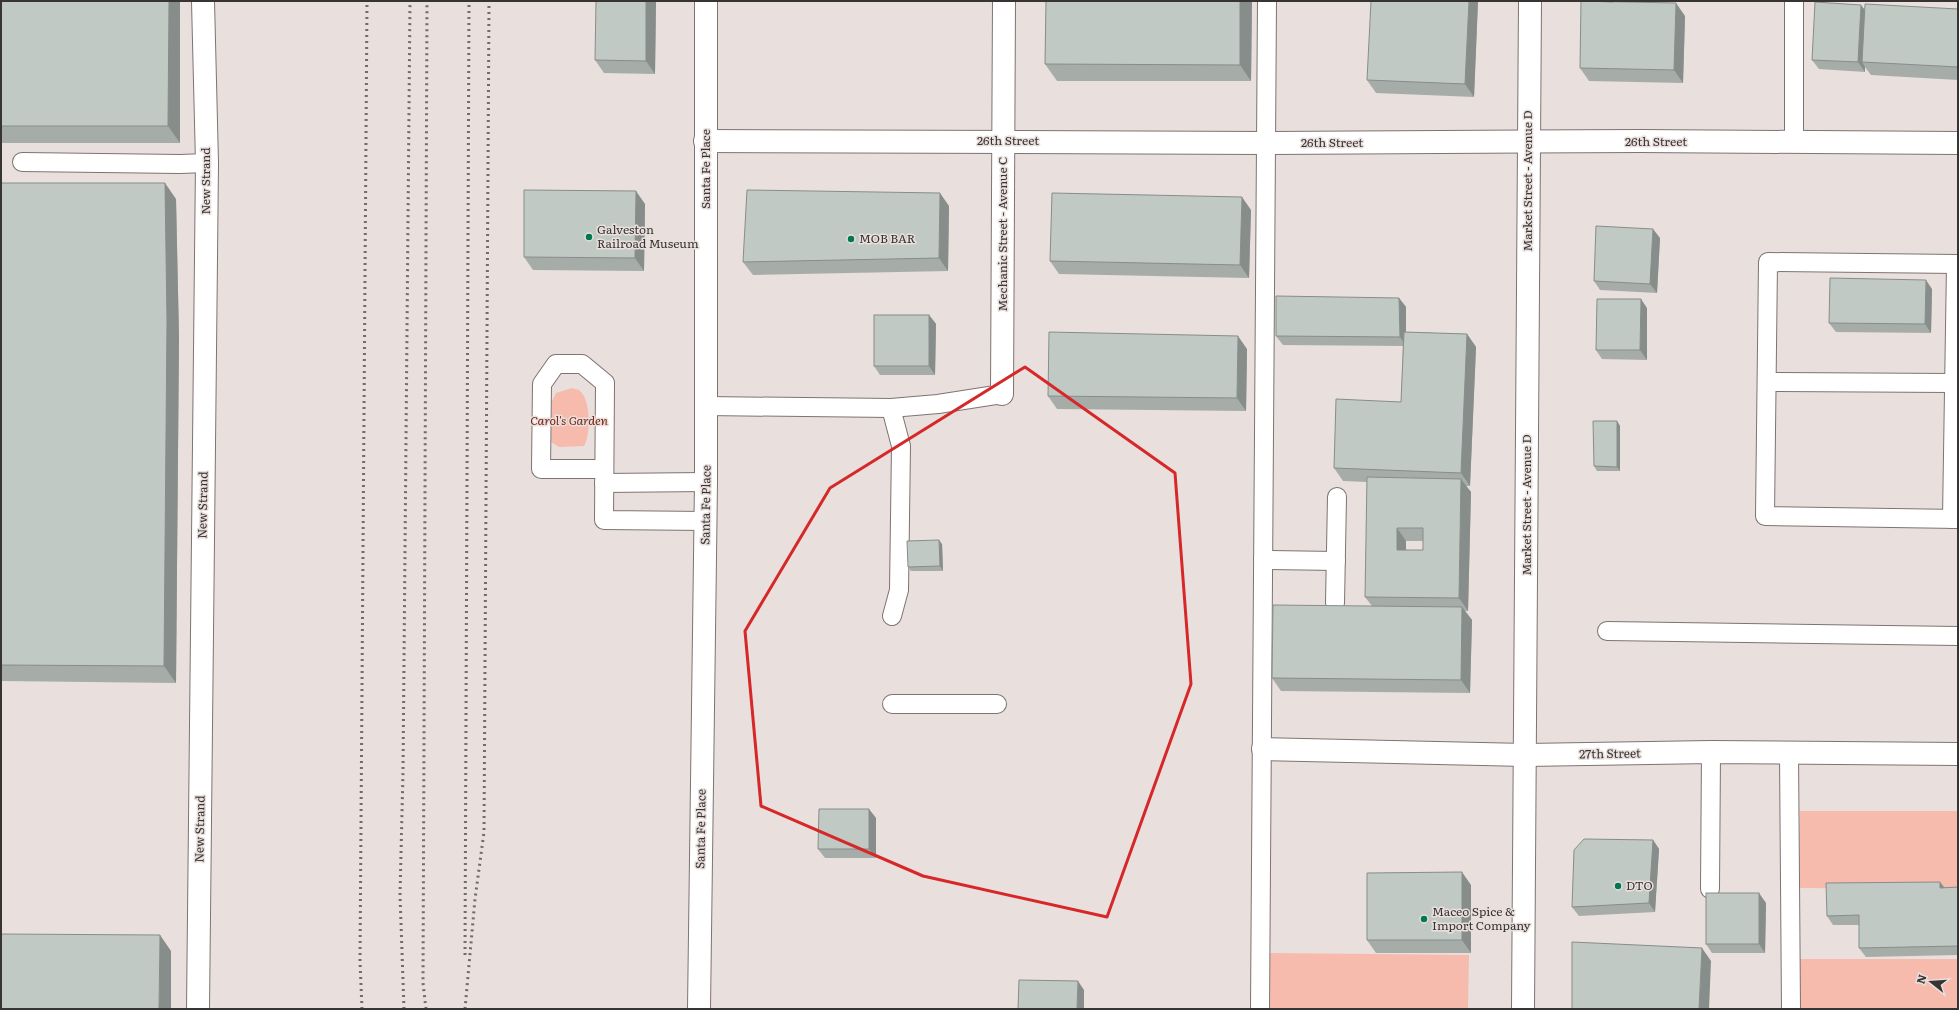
<svg xmlns="http://www.w3.org/2000/svg" width="1959" height="1010" viewBox="0 0 1959 1010" font-family="Literata,serif">
  <style>
    .green { fill: #f6bbad }
    .lines { fill: none; stroke-linecap: round; stroke-linejoin: round }
    .lane-casing { stroke: #7d7472; stroke-width: 20 }
    .street-casing { stroke: #7d7472; stroke-width: 24 }
    .secondary-casing { stroke: #7d7472; stroke-width: 24 }
    .lane { stroke: #fff; stroke-width: 18 }
    .street { stroke: #fff; stroke-width: 22 }
    .secondary { stroke: #fff; stroke-width: 22 }
    .rail { stroke: #716b6a; stroke-width: 3; stroke-dasharray: 2 4; stroke-linecap: butt }
    .wall { fill: #a6ada9; fill-rule: evenodd }
    .shaded-wall { fill: #878d8a }
    .building { fill: #c1c9c5; stroke: #878d8a; fill-rule: evenodd }
    .marked { fill: none; stroke: #d62828; stroke-width: 3; stroke-linejoin: round }
    .poi-dot { fill: #037752; stroke: #e9dfdd; stroke-width: 1.5 }
    .labels { text-anchor: middle; stroke-width: 3; stroke-linejoin: round; paint-order: stroke }
    .street-label { font-size: 12px; fill: #383433; stroke: #e9dfdd }
    .poi-label { font-size: 12px; fill: #383433; stroke: #e9dfdd; text-anchor: start }
    .park-label { font-size: 12px; font-style: italic; fill: #782615; stroke: #e9dfdd }
  </style>
  <rect width="100%" height="100%" fill="#e9dfdd"/>
  <g class="green">
    <path d="M572,388C574,389 578,389 580,391C591,400 591,435 584,446L559,447L551,442L552,401L556,393Z"/>
    <polygon points="1800,811 1958,811 1958,889 1799,888"/>
    <polygon points="1270,953 1469,955 1468,1009 1269,1009"/>
    <rect x="1795" y="959" width="163" height="50"/>
  </g>
  <g class="lines">
    <g class="lane-casing">
      <g id="lane">
        <polyline points="1794,1 1794,142"/>
        <polyline points="22,162 180,164 207,163"/>
        <polyline points="1958,264 1768,262 1765,516 1958,519"/>
        <polyline points="1767,382 1954,383"/>
        <polyline points="706,406 891,408 938,404 1002,394"/>
        <polyline points="891,408 901,446 899,590 892,616"/>
        <polyline points="604,469 541,469 542,384 556,364 582,364 605,383 604,520 706,521"/>
        <polyline points="604,483 706,482"/>
        <polyline points="1952,519 1956,264"/>
        <polyline points="1263,560 1336,561"/>
        <polyline points="1335,603 1337,497"/>
        <polyline points="1607,631 1958,636"/>
        <polyline points="892,704 997,704"/>
        <polyline points="1789,753 1791,1009"/>
        <polyline points="1710,889 1711,752"/>
        <polyline points="1260,1009 1267,1"/>
      </g>
    </g>
    <g class="street-casing">
      <g id="street">
        <polyline points="705,141 1266,143 1640,141 1958,143"/>
        <polyline points="1002,394 1004,1"/>
        <polyline points="1263,749 1526,755 1711,752 1958,754"/>
        <polyline points="198,1009 207,163 203,1"/>
      </g>
    </g>
    <g class="secondary-casing">
      <g id="secondary">
        <polyline points="699,1009 706,482 706,1"/>
        <polyline points="1523,1009 1530,1"/>
      </g>
    </g>
    <use href="#lane" class="lane"/>
    <use href="#street" class="street"/>
    <use href="#secondary" class="secondary"/>
    <g class="rail">
      <polyline points="465,955 469,1"/>
      <polyline points="362,1009 360,961 367,1"/>
      <polyline points="404,1009 400,895 403,772 410,1"/>
      <polyline points="426,1009 423,983 427,1"/>
      <polyline points="465,1009 475,899 484,832 489,1"/>
    </g>
  </g>
  <g class="wall">
    <rect x="1" y="1" width="179" height="142"/>
    <polygon points="656,1 655,74 604,73 595,60"/>
    <polygon points="1046,1 1252,1 1251,81 1057,81 1045,64"/>
    <polygon points="1478,1 1474,97 1376,93 1367,80"/>
    <polygon points="1584,1 1619,1 1619,2 1685,16 1683,83 1589,81 1580,68"/>
    <polygon points="1865,9 1958,9 1958,80 1871,75 1865,67 1865,72 1819,69 1812,60"/>
    <polygon points="1,183 176,199 179,337 176,683 1,681"/>
    <polygon points="645,204 644,271 533,270 524,257"/>
    <polygon points="949,206 948,271 753,275 743,262"/>
    <polygon points="1251,210 1249,278 1059,274 1050,261"/>
    <polygon points="1660,238 1657,293 1600,290 1594,281"/>
    <polygon points="1932,289 1931,333 1836,332 1829,323"/>
    <path d="M1399,298L1406,307V332L1467,334L1476,347L1470,486H1466L1471,492L1468,611H1465L1472,620L1470,693L1281,691L1272,678L1372,606L1365,597L1367,482L1343,481L1334,468L1401,402L1403,346L1283,345L1276,336ZM1406,541H1423V550H1406Z"/>
    <polygon points="1647,308 1647,360 1602,359 1596,350"/>
    <polygon points="929,315 936,324 935,375 880,375 874,366"/>
    <polygon points="1247,349 1246,411 1057,409 1048,396"/>
    <polygon points="1617,421 1620,426 1620,471 1597,471 1594,466"/>
    <polygon points="942,544 943,571 911,571 908,567"/>
    <polygon points="876,818 876,858 825,858 818,849"/>
    <polygon points="1653,840 1659,849 1655,912 1579,916 1572,907"/>
    <polygon points="1940,882 1944,887 1958,887 1958,955 1866,957 1859,948 1859,925 1833,925 1827,916"/>
    <polygon points="1471,885 1471,953 1376,953 1367,940"/>
    <polygon points="1766,903 1765,953 1712,953 1706,944"/>
  </g>
  <g class="shaded-wall">
    <polygon points="169,1 180,1 180,143 168,126"/>
    <polygon points="646,1 656,1 655,74 646,61"/>
    <polygon points="1240,1 1252,1 1251,81 1240,65"/>
    <polygon points="1469,1 1478,1 1474,97 1465,84"/>
    <polygon points="1676,3 1685,16 1683,83 1674,70"/>
    <polygon points="1861,5 1868,14 1862,62 1865,67 1865,72 1858,62"/>
    <polygon points="165,183 176,199 179,337 176,683 164,666"/>
    <polygon points="636,191 645,204 644,271 635,258"/>
    <polygon points="940,193 949,206 948,271 939,258"/>
    <polygon points="1242,197 1251,210 1249,278 1240,265"/>
    <polygon points="1653,229 1660,238 1657,293 1650,284"/>
    <polygon points="1926,280 1932,289 1931,333 1925,324"/>
    <polygon points="1399,298 1406,307 1406,346 1400,337"/>
    <polygon points="1641,299 1647,308 1647,360 1640,350"/>
    <polygon points="929,315 936,324 935,375 929,366"/>
    <polygon points="1467,334 1476,347 1470,486 1461,473"/>
    <polygon points="1238,336 1247,349 1246,411 1237,398"/>
    <polygon points="1617,421 1620,426 1620,471 1617,467"/>
    <polygon points="1461,479 1471,492 1468,611 1459,598"/>
    <polygon points="1397,528 1406,541 1406,563 1397,550"/>
    <polygon points="939,540 942,544 943,571 940,566"/>
    <polygon points="1462,607 1472,620 1470,693 1461,680"/>
    <polygon points="869,809 876,818 876,858 869,849"/>
    <polygon points="1653,840 1659,849 1655,912 1649,903"/>
    <polygon points="1462,872 1471,885 1471,953 1462,940"/>
    <polygon points="1940,882 1947,891 1940,888"/>
    <polygon points="1759,893 1766,903 1765,953 1759,944"/>
    <polygon points="160,935 171,951 171,1009 159,1009"/>
    <polygon points="1702,948 1711,961 1709,1009 1699,1009"/>
    <polygon points="1078,981 1084,990 1084,1009 1077,1009"/>
  </g>
  <g class="building">
    <polygon points="1,1 169,1 168,126 1,126"/>
    <polygon points="596,1 646,1 646,61 595,60"/>
    <polygon points="1046,1 1240,1 1240,65 1045,64"/>
    <polygon points="1371,1 1469,1 1465,84 1367,80"/>
    <polygon points="1581,1 1676,3 1674,70 1580,68"/>
    <polygon points="1584,1 1613,1 1613,2"/>
    <polygon points="1815,2 1861,5 1858,62 1812,60"/>
    <polygon points="1865,4 1958,9 1958,67 1862,62"/>
    <polygon points="1,183 165,183 167,321 164,666 1,665"/>
    <polygon points="524,190 636,191 635,258 524,257"/>
    <polygon points="747,190 940,193 939,258 743,262"/>
    <polygon points="1052,193 1242,197 1240,265 1050,261"/>
    <polygon points="1596,226 1653,229 1650,284 1594,281"/>
    <polygon points="1830,278 1926,280 1925,324 1829,323"/>
    <polygon points="1276,296 1399,298 1400,337 1276,336"/>
    <polygon points="1597,299 1641,299 1640,350 1596,350"/>
    <rect x="874" y="315" width="55" height="51"/>
    <polygon points="1049,332 1238,336 1237,398 1048,396"/>
    <polygon points="1404,332 1467,334 1461,473 1334,468 1336,399 1401,402"/>
    <polygon points="1593,421 1617,421 1617,467 1594,466"/>
    <path d="M1367,477L1461,479L1459,598L1365,597ZM1397,528H1423V550H1397Z"/>
    <polygon points="939,540 940,566 908,567 907,541"/>
    <polygon points="1273,605 1462,607 1461,680 1272,678"/>
    <polygon points="819,809 869,809 869,849 818,849"/>
    <polygon points="1584,839 1653,840 1649,903 1572,907 1574,850"/>
    <polygon points="1462,872 1462,940 1367,940 1367,873"/>
    <polygon points="1940,882 1940,888 1958,887 1958,946 1859,948 1859,915 1827,916 1826,883"/>
    <rect x="1706" y="893" width="53" height="51"/>
    <polygon points="1,934 160,935 159,1009 1,1009"/>
    <polygon points="1572,942 1702,948 1699,1009 1572,1009"/>
    <polygon points="1019,980 1078,981 1077,1009 1018,1009"/>
  </g>
  <path class="marked" d="M1025,367L1175,473L1191,684L1107,917L923,876L761,806L745,631L830,488Z"/>
  <g class="poi-dot">
    <circle cx="589" cy="237" r="4"/>
    <circle cx="851" cy="239" r="4"/>
    <circle cx="1618" cy="886" r="4"/>
    <circle cx="1424" cy="919" r="4"/>
  </g>
  <g class="labels">
    <g class="street-label">
      <text x="1008" y="145">26th Street</text>
      <text x="1656" y="146">26th Street</text>
      <text x="1332" y="147">26th Street</text>
      <text transform="translate(706 169) rotate(-90)" y="4">Santa Fe Place</text>
      <text transform="translate(206 181) rotate(-90)" y="4">New Strand</text>
      <text transform="translate(1528 181) rotate(-90)" y="4">Market Street - Avenue D</text>
      <text transform="translate(1003 234) rotate(-90)" y="4">Mechanic Street - Avenue C</text>
      <text transform="translate(203 505) rotate(-89)" y="4">New Strand</text>
      <text transform="translate(706 505) rotate(-89)" y="4">Santa Fe Place</text>
      <text transform="translate(1527 505) rotate(-90)" y="4">Market Street - Avenue D</text>
      <text transform="translate(1610 754) rotate(-1)" y="4">27th Street</text>
      <text transform="translate(200 829) rotate(-89)" y="4">New Strand</text>
      <text transform="translate(701 829) rotate(-89)" y="4">Santa Fe Place</text>
    </g>
    <g class="poi-label">
      <text x="597" y="234">Galveston<tspan x="597" dy="14">Railroad Museum</tspan></text>
      <text x="859" y="243">MOB BAR</text>
      <text x="1626" y="890">DTO</text>
      <text x="1432" y="916">Maceo Spice &amp;<tspan x="1432" dy="14">Import Company</tspan></text>
    </g>
    <g class="park-label">
      <text x="569" y="425">Carol's Garden</text>
    </g>
  </g>
  <rect width="1959" height="1010" fill="none" stroke="#383433" stroke-width="4"/>
  <g transform="translate(1931 982) rotate(287)" stroke="#e9dfdd" stroke-width="3" paint-order="stroke">
  <path d="M0-3L7 15L0 10L-7 15Z" fill="#383433"/>
  <text y="-6" font-size="11" font-weight="bold" text-anchor="middle" fill="#383433">N</text>
  </g>
</svg>
